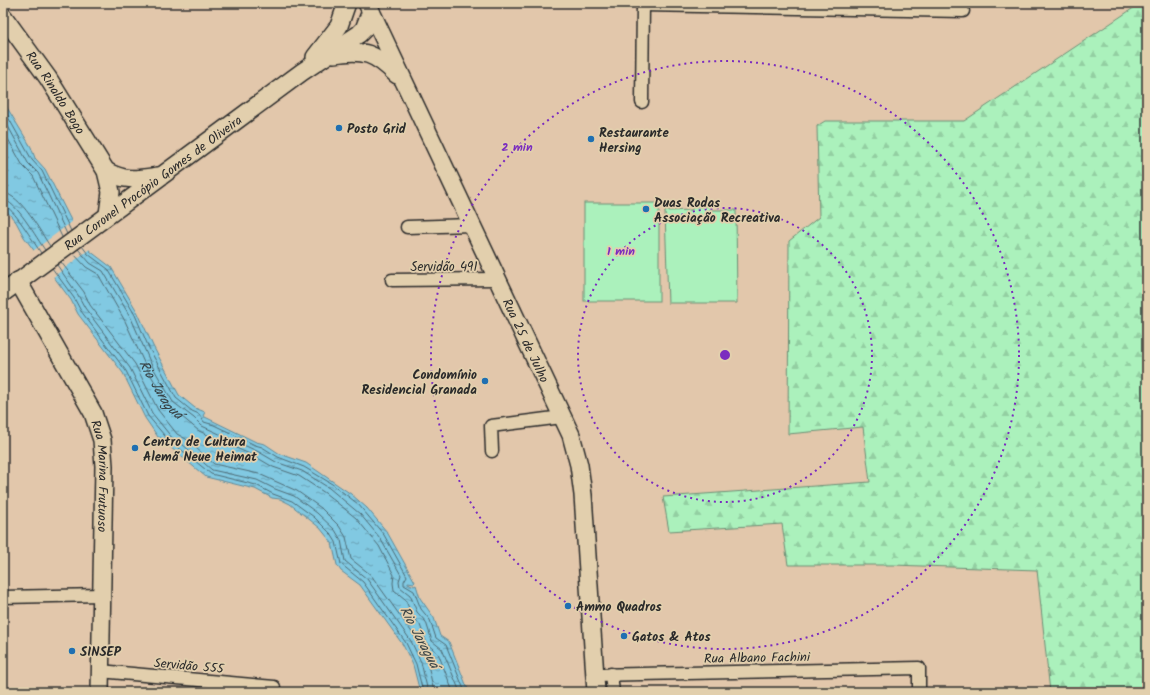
<svg xmlns="http://www.w3.org/2000/svg" width="1150" height="695" viewBox="0 0 1150 695" font-family="Kalam,sans-serif">
  <style>
    .forest { fill: url(#forest-firs); stroke: #6b8e74 }
    .park { fill: #abf1bc; stroke: #6b8e74 }
    .water { fill: url(#water-ripples); stroke: #5f8a99 }
    .pier { fill: #e2c7ab }
    .lines { fill: none; stroke-linecap: round; stroke-linejoin: round }
    .shore { stroke: #4d6a74; stroke-width: 1 }
    .street-casing { stroke: #2b2b2b; stroke-width: 15 }
    .secondary-casing { stroke: #2b2b2b; stroke-width: 20 }
    .street { stroke: #e2cfad; stroke-width: 12 }
    .secondary { stroke: #e2cfad; stroke-width: 17 }
    .ring { fill: none; stroke: #7b2cbf; stroke-width: 2; stroke-dasharray: 2 4 }
    .poi-dot { fill: #1f6fb2; stroke: #e2cfad; stroke-width: 1.5 }
    .labels { text-anchor: middle; stroke-width: 3.5; stroke-linejoin: round; paint-order: stroke }
    .street-label { font-size: 13px; fill: #2b2b2b; stroke: #e2cfad }
    .poi-label { font-size: 13px; font-weight: bold; fill: #2b2b2b; stroke: #e2cfad; text-anchor: start }
    .water-label { font-size: 14px; font-style: italic; fill: #384346; stroke: #e2cfad }
    .centre { fill: #7b2cbf; stroke: #e2cfad; stroke-width: 2 }
    .ring-label { font-size: 12px; text-anchor: middle; font-weight: bold; fill: #7b2cbf; stroke: #e2cfad; stroke-width: 3.5; stroke-linejoin: round; paint-order: stroke }
  </style>
  <defs>
    <pattern id="forest-firs" width="22" height="20" patternUnits="userSpaceOnUse"><rect width="22" height="20" fill="#abf1bc"/><path d="M5 1l3.5 6h-7zM16 11l3.5 6h-7z" fill="#93cfa2"/></pattern>
    <pattern id="water-ripples" width="26" height="14" patternUnits="userSpaceOnUse"><rect width="26" height="14" fill="#81c9e2"/><path d="M2 4q2-2 4 0t4 0M15 11q2-2 4 0t4 0" fill="none" stroke="#6aa3b7"/></pattern>
  </defs>
  <rect width="100%" height="100%" fill="#e2c7ab"/>
  <filter id="ink" filterUnits="userSpaceOnUse"><feTurbulence type="fractalNoise" baseFrequency=".025" numOctaves="2"/><feDisplacementMap in="SourceGraphic" scale="8" xChannelSelector="R" yChannelSelector="G"/><feConvolveMatrix kernelMatrix="1 2 1 2 8 2 1 2 1" color-interpolation-filters="sRGB"/></filter>
  <g filter="url(#ink)">
    <polygon class="forest" points="1141,3 1147,3 1147,692 1050,692 1037,570 893,565 788,565 782,524 669,531 663,497 870,482 863,427 788,434 789,241 819,217 817,126 825,121 964,121"/>
    <g class="park">
      <rect x="584" y="203" width="75" height="98"/>
      <polygon points="710,206 710,210 736,210 737,303 668,303 665,211 692,210 692,207"/>
    </g>
    <polygon class="water" points="3,101 31,147 35,158 45,169 78,234 90,251 111,267 138,313 153,346 179,395 195,408 205,412 203,416 256,442 265,444 280,454 306,463 351,494 367,508 387,532 415,582 414,583 408,582 408,583 414,586 416,585 420,598 434,618 440,636 449,642 469,692 420,692 413,665 403,645 360,585 341,571 337,565 332,543 320,528 290,504 280,499 272,498 255,489 206,477 158,437 145,418 123,373 78,314 71,300 24,237 16,222 3,207"/>
    <polygon class="pier" points="73,221 91,248 52,278 33,251"/>
    <g class="lines">
      <g class="shore">
        <polyline points="3,108 32,160 42,171 71,231"/>
        <polyline points="3,117 28,163 38,173 67,234"/>
        <polyline points="3,130 23,166 33,176 62,237"/>
        <path d="M3,193C21,194 40,232 50,246"/>
        <path d="M3,200C16,200 37,239 45,250"/>
        <path d="M3,205C13,206 34,243 41,253"/>
        <polyline points="82,246 88,254 108,269 135,315 149,348 176,398 192,411 199,414 204,422 214,425 255,445 262,447 278,457 304,467 332,484 358,504 384,535 407,576 404,581 404,585 414,591 421,609 430,620 436,638 446,645 465,692"/>
        <polyline points="78,249 90,263 103,271 131,318 151,364 173,402 194,418 202,426 259,452 276,462 302,471 329,488 360,514 380,538 401,575 399,581 400,587 410,595 417,612 426,622 432,641 442,649 460,692"/>
        <path id="s1" d="M73,253L86,267L98,274L125,321L146,367L169,406L199,431L256,457L273,467L299,476L325,493L356,518L379,546L394,575L393,583L394,590L405,599L412,615L420,625L427,644L438,653L453,692"/>
        <polyline points="61,262 84,292 90,305 135,364 158,410 177,434 186,439 214,464 259,474 297,491 321,508 339,526 346,537 351,559 371,575 416,638 427,660 434,692"/>
        <polyline points="57,265 78,295 85,308 130,368 152,413 173,439 182,444 212,470 257,480 275,489 294,496 317,513 335,530 341,540 345,561 367,579 411,641 421,662 428,692"/>
        <polyline points="52,268 74,298 81,311 126,371 148,416 170,442 179,448 211,474 256,485 273,494 292,501 314,517 331,534 336,542 341,564 363,582 406,643 416,664 423,692"/>
      </g>
      <g class="street-casing">
        <g id="street">
          <polyline points="643,5 963,11"/>
          <polyline points="642,102 643,3"/>
          <polyline points="407,227 472,225"/>
          <polyline points="392,280 497,279"/>
          <polyline points="492,451 491,426 562,417"/>
          <polyline points="3,597 102,595"/>
          <polyline points="100,671 274,687"/>
          <polyline points="611,674 613,692"/>
          <polyline points="595,675 919,668 919,692"/>
        </g>
      </g>
      <g class="secondary-casing">
        <g id="secondary">
          <path id="s2" d="M367,3L571,435L579,465L583,495L596,692"/>
          <path id="s3" d="M3,16L48,78L106,171L111,192L108,214"/>
          <path d="M334,54C364,49 375,53 397,75"/>
          <polyline points="315,57 339,26 347,3"/>
          <path d="M106,171C126,182 137,179 159,176"/>
          <path id="s4" d="M18,281L93,413L102,440L104,466L100,692"/>
          <path id="s5" d="M3,293L302,72L359,34L364,29L371,11"/>
        </g>
      </g>
      <use href="#street" class="street"/>
      <use href="#secondary" class="secondary"/>
    </g>
  </g>
  <g class="ring">
    <circle cx="725" cy="355" r="147"/>
    <circle cx="725" cy="355" r="294"/>
  </g>
  <g class="poi-dot">
    <circle cx="339" cy="128" r="4"/>
    <circle cx="591" cy="139" r="4"/>
    <circle cx="646" cy="209" r="4"/>
    <circle cx="485" cy="381" r="4"/>
    <circle cx="135" cy="448" r="4"/>
    <circle cx="568" cy="606" r="4"/>
    <circle cx="624" cy="636" r="4"/>
    <circle cx="72" cy="651" r="4"/>
  </g>
  <g class="labels">
    <g class="street-label">
      <text dy="5" stroke="none"><textPath href="#s3" startOffset="93">Rua Rinaldo Bogo</textPath></text>
      <text dy="5" stroke="none"><textPath href="#s5" startOffset="186">Rua Coronel Procópio Gomes de Oliveira</textPath></text>
      <text x="444" y="271">Servidão 491</text>
      <text dy="5" stroke="none"><textPath href="#s2" startOffset="373">Rua 25 de Julho</textPath></text>
      <text dy="5" stroke="none"><textPath href="#s4" startOffset="216">Rua Marina Frutuoso</textPath></text>
      <text transform="translate(757 657) rotate(-1)" y="5">Rua Albano Fachini</text>
      <text transform="translate(189 665) rotate(5)" y="5">Servidão 555</text>
    </g>
    <g class="poi-label">
      <text x="347" y="133">Posto Grid</text>
      <text x="599" y="137">Restaurante<tspan x="599" dy="15">Hersing</tspan></text>
      <text x="654" y="207">Duas Rodas<tspan x="654" dy="15">Associação Recreativa</tspan></text>
      <text x="477" y="379" text-anchor="end">Condomínio<tspan x="477" dy="15">Residencial Granada</tspan></text>
      <text x="143" y="446">Centro de Cultura<tspan x="143" dy="15">Alemã Neue Heimat</tspan></text>
      <text x="576" y="611">Ammo Quadros</text>
      <text x="632" y="641">Gatos &amp; Atos</text>
      <text x="80" y="656">SINSEP</text>
    </g>
    <g class="water-label">
      <text dy="5" stroke="none"><textPath href="#s1" startOffset="165">Rio Jaraguá</textPath></text>
      <text transform="translate(420 637) rotate(62)" y="5">Rio Jaraguá</text>
    </g>
  </g>
  <circle cx="725" cy="355" r="6" class="centre"/>
  <g class="ring-label">
    <text x="517" y="151">2 min</text>
    <text x="621" y="255">1 min</text>
  </g>
  <rect width="1150" height="695" fill="none" stroke="#e2cfad" stroke-width="16"/>
  <rect x="8" y="8" width="1134" height="679" fill="none" stroke="#2b2b2b" stroke-width="1.5" filter="url(#ink)"/>
</svg>
